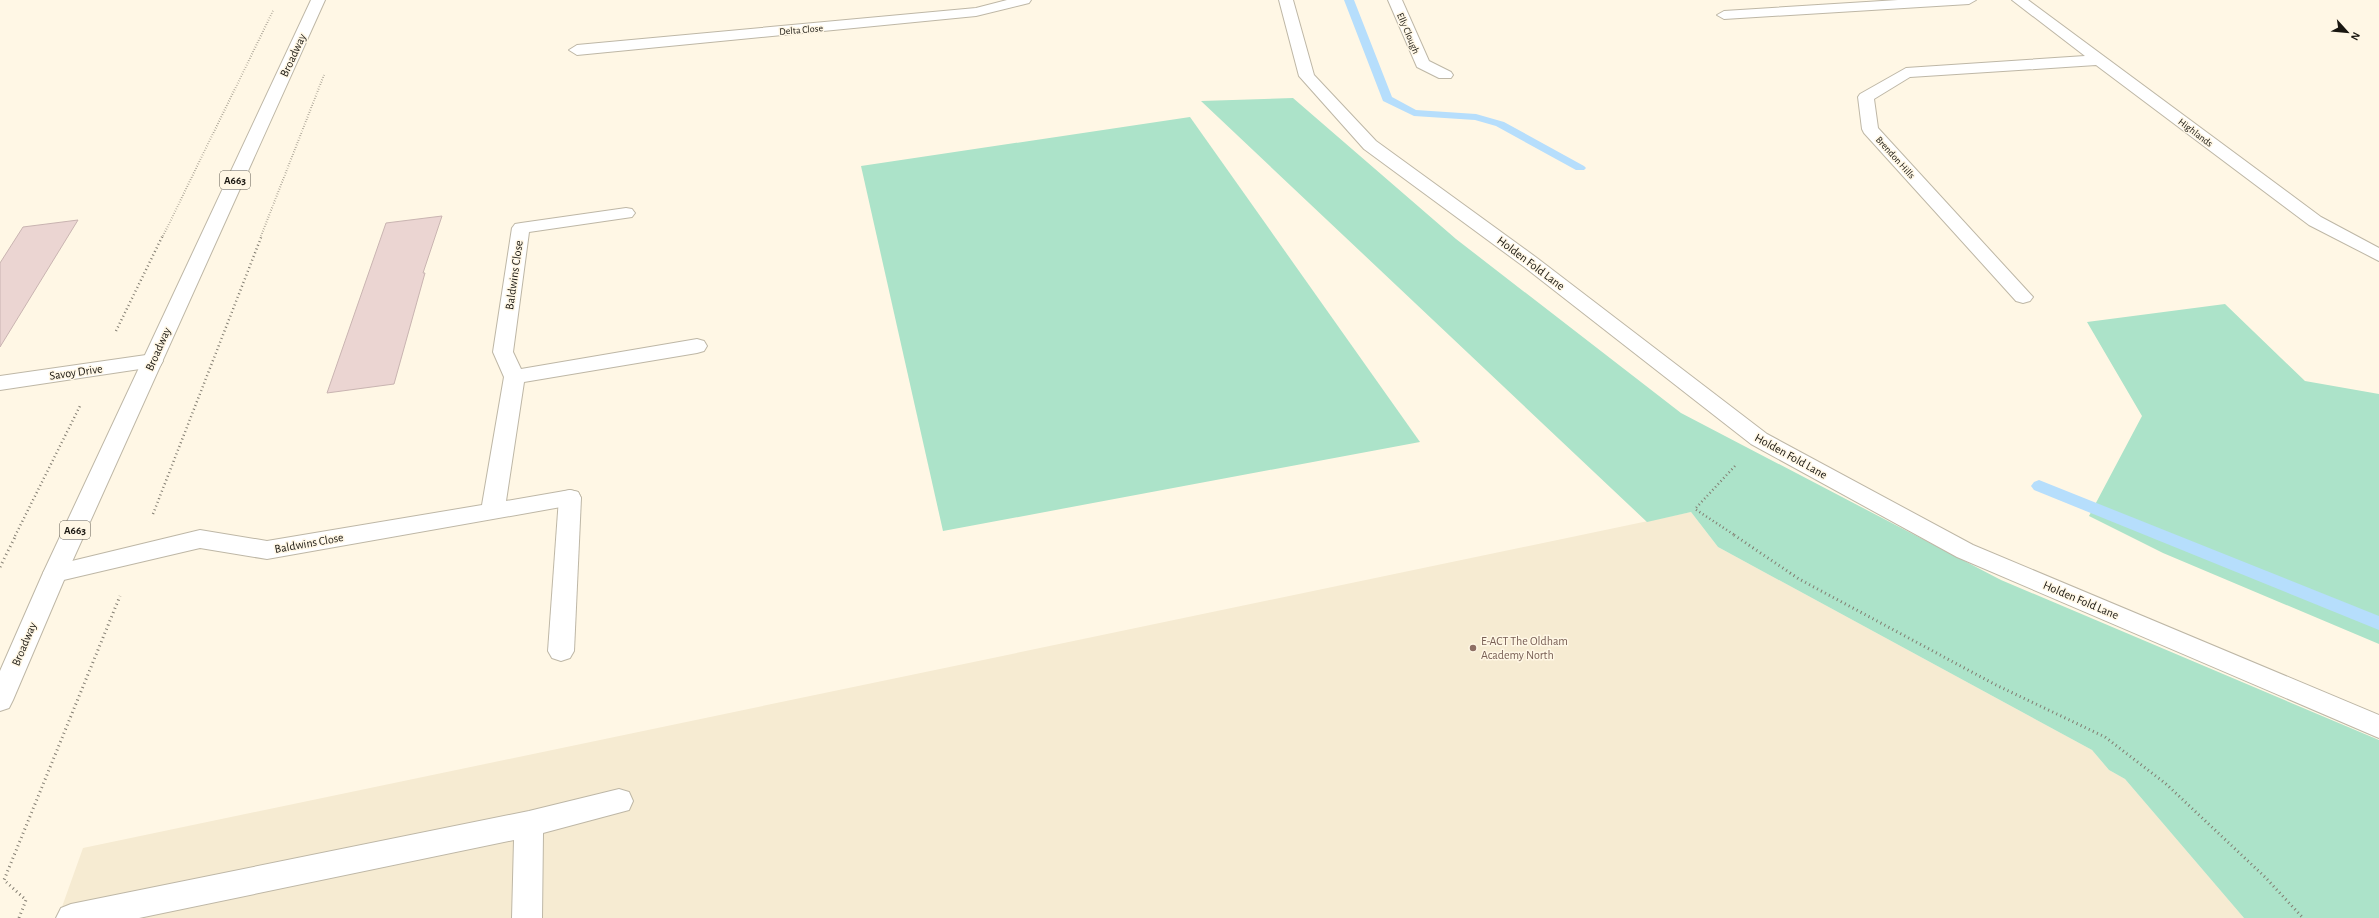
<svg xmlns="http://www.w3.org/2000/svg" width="2379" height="918" viewBox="0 0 2379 918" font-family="'Alegreya Sans',sans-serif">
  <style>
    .built { fill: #f6ebd2 }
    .green { fill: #ace3c9 }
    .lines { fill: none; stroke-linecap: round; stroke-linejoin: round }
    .stream { fill: #b6defc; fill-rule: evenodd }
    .building { fill: #ebd5d2; stroke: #c9b4b1 }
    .lane-casing { stroke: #beb7a6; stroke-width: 2 }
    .street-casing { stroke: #beb7a6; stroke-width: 2 }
    .primary-casing { stroke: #beb7a6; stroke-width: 2 }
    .path-far2 { stroke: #827d71; stroke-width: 2; stroke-dasharray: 0.5 2; stroke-linecap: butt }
    .path-far1 { stroke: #827d71; stroke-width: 2.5; stroke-dasharray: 1 3; stroke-linecap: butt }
    .path { stroke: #827d71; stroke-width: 3; stroke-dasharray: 1 3.5; stroke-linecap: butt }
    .lane { fill: #fff; fill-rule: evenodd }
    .street { fill: #fff; fill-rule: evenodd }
    .primary { fill: #fff; fill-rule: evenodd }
    .education-dot { fill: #8d6e63; stroke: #fff7e5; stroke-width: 1.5 }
    .labels { text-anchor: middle; stroke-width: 3; stroke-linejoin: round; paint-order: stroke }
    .far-street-label { font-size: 10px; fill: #191610; stroke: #fff7e5 }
    .shield { fill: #fff7e5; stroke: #5e5a50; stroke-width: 1 }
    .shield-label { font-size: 11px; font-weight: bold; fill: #191610 }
    .street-label { font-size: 12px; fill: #191610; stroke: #fff7e5 }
    .education-label { font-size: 12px; fill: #785e54; stroke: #fff7e5; text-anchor: start }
  </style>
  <rect width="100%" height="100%" fill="#fff7e5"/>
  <polygon class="built" points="1691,512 1718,547 2092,750 2109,770 2125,779 2244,918 58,918 83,848"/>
  <g class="green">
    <polygon points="1293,98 1456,239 1681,413 2001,580 2379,740 2379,918 2244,918 2125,779 2109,770 2092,750 1718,547 1691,512 1647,522 1201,101"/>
    <polygon points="1190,117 1420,442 943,531 861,166"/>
    <polygon points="2225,304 2305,381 2379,394 2379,644 2163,553 2089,516 2142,416 2087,322"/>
  </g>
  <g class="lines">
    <g class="stream">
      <polygon points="1344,0 1354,0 1392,97 1416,110 1476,114 1504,122 1584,166 1586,168 1584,170 1576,170 1496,126 1475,120 1414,116 1383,101"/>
      <polygon points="2039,480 2379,616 2379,630 2034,490 2031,486 2034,482"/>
    </g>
  </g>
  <g class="building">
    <polygon points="442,216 423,273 425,273 394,384 327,393 386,223"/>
    <polygon points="78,220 0,347 0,263 23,227"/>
  </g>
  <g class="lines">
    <g class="lane-casing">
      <g id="lane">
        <polygon points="1898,0 1976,0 1969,4 1724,19 1717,15 1724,11"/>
        <polygon points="570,490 578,492 581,498 574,651 570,658 561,661 552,658 548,651 559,498 562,492"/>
        <polygon points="619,789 629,792 633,801 629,810 543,833 542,918 512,918 514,840 139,918 56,918 61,908 71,904 529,811"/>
      </g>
    </g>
    <g class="street-casing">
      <g id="street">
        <polygon points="1007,0 1031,0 1029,3 976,16 577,55 569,50 577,45 976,8"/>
        <polygon points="1279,0 1293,0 1314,75 1376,141 1537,258 1767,434 1973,545 2379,715 2379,738 1957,557 1751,444 1523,266 1364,149 1299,76"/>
        <polygon points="1388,0 1402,0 1429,61 1451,72 1453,75 1451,78 1439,78 1417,67"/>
        <polygon points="2012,0 2028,0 2321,217 2379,248 2379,261 2309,225 2096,65 1910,77 1874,99 1878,128 2033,297 2030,301 2023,303 2016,301 1864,133 1862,129 1858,97 1860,94 1906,68 2085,56"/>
        <polygon points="626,208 632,209 635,213 632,217 529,232 513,352 521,369 697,339 704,341 707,346 704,351 697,353 524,382 506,501 570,490 578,492 581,498 578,504 267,559 200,548 55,582 47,579 43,573 47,567 200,530 267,541 482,505 504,377 493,352 512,228 515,224 521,223"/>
        <polygon points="153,354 160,356 163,361 160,366 0,390 0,376"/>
      </g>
    </g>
    <g class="primary-casing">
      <polygon id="primary" points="311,0 325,0 67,573 13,700 9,708 0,711 0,671 43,573"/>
    </g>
    <g class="path-far2">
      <polyline points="163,236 273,11"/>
      <polyline points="261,236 324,75"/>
    </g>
    <g class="path-far1">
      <polyline points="116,331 163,235"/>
      <polyline points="1735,466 1695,509 1736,536"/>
      <polyline points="153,514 262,235"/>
      <polyline points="15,536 80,406"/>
    </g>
    <g class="path">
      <polyline points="1734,535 1799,579 1996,685 2105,737 2165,783 2265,877 2303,918"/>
      <polyline points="0,567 16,535"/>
      <polyline points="19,918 26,900 4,880 120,596"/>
    </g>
    <use href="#lane" class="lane"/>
    <use href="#street" class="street"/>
    <use href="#primary" class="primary"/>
  </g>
  <circle class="education-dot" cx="1473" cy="648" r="4"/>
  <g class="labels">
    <g class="far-street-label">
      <text transform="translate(801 29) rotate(-5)" y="4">Delta Close</text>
      <text transform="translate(1409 33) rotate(67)" y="4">Elly Clough</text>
      <text transform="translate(2196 132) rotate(37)" y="4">Highlands</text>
      <text transform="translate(1896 157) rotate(48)" y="4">Brendon Hills</text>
    </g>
    <g class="shield">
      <rect x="220" y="171" width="30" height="18" rx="3"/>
      <rect x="60" y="521" width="30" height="18" rx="3"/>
    </g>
    <g class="shield-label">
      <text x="235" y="184">A663</text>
      <text x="75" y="534">A663</text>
    </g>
    <g class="street-label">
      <text transform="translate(293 55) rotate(-65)" y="4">Broadway</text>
      <text transform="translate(1531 263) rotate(37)" y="4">Holden Fold Lane</text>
      <text transform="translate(514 275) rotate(-82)" y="4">Baldwins Close</text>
      <text transform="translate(158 349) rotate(-66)" y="4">Broadway</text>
      <text transform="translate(76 372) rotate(-8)" y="4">Savoy Drive</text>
      <text transform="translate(1791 456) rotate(29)" y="4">Holden Fold Lane</text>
      <text transform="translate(309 543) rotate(-10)" y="4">Baldwins Close</text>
      <text transform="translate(2081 600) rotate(23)" y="4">Holden Fold Lane</text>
      <text transform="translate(24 644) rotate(-67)" y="4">Broadway</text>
    </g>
    <g class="education-label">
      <text x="1481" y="645">E-ACT The Oldham<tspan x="1481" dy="14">Academy North</tspan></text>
    </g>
  </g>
  <g transform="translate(2347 32) rotate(117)" stroke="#fff7e5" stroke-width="3" paint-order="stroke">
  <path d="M0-3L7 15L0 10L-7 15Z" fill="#191610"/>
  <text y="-6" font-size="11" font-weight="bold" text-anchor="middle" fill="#191610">N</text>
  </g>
</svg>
